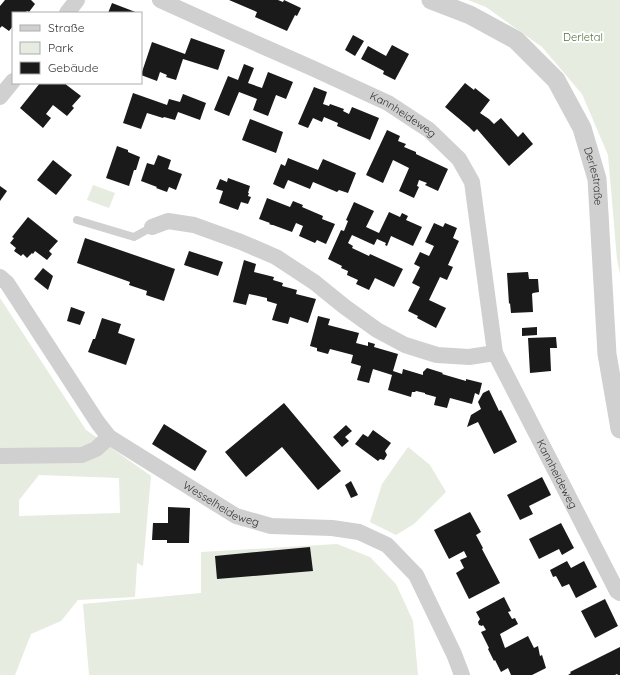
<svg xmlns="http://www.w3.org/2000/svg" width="620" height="675" viewBox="0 0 620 675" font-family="Quicksand,sans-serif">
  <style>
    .green { fill: #e6ecdf; fill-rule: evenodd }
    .building { fill: #1a1a1a }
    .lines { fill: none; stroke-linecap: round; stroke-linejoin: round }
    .service { stroke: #d0d0d0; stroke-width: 8 }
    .minor { stroke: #d0d0d0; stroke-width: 16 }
    .tertiary { stroke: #d0d0d0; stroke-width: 19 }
    .labels { text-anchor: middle; stroke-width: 4; stroke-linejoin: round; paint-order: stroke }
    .park-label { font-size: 11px; fill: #56703f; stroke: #fff }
    .street-label { font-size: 11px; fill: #333; stroke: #fff }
  </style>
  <rect width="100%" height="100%" fill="#fff"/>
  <g class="green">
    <polygon points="468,0 620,0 620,274 617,259 608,155 582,94 542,47 486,7"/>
    <polygon points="93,185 115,193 109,208 87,200"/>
    <path d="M0,298L86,430L151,476L143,566L137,563L135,597L78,600L61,621L31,634L15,675H0ZM39,475L119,478L120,513L19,516V500Z"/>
    <polygon points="408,447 430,465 446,492 414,524 396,535 370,522 382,484"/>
    <polygon points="337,544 370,557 396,584 413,621 418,675 89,675 83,604 201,593 201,552"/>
  </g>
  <g class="building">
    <polygon points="5,0 31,0 35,4 29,12 27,11 25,13 13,13 13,26 9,31 2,26 0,28 0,6"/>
    <polygon points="229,0 278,0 283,2 284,0 301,8 297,16 295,15 287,31 255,17 257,12"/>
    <polygon points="112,3 138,13 108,13"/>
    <polygon points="353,35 364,41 355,56 345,50"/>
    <polygon points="191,38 225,50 218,70 183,59 176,80 166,77 167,75 160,72 157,81 141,75 152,42 185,54"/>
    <polygon points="392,45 409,54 395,80 383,74 384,71 361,59 368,46 386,56"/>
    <polygon points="244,64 254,68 248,83 262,88 268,72 293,82 286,99 276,95 268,116 253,110 257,99 239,92 229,116 214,110 228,76 238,80"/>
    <polygon points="40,83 64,83 81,96 72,106 74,108 67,116 53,105 46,114 51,118 43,128 20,108"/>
    <polygon points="465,83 474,90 475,88 490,100 480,113 489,119 494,124 501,118 518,137 523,132 533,144 509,166 477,129 474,132 469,127 445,107"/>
    <polygon points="314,87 327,92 323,104 329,106 330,104 344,109 343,111 349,114 352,107 379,118 370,140 337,126 338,123 324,117 322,122 313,118 308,128 298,124"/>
    <polygon points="133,93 167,105 169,99 180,102 183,94 206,103 200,120 178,112 175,120 164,117 163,118 147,113 141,129 123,123"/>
    <polygon points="250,119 283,132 276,153 242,140"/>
    <polygon points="387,130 400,136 398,141 406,144 404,147 416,152 416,154 448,169 438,191 425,185 427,183 419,180 417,186 419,187 414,198 399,191 409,168 393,160 383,183 366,175"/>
    <polygon points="117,146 128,150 128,152 140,157 136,170 134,170 129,186 106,178"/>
    <polygon points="158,155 171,160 168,169 182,174 176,190 169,187 167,192 156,188 157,187 141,181 147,163 154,165"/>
    <polygon points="288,158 318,170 323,159 356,173 348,193 339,190 337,192 313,182 310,189 288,180 284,189 273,184 281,164 285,166"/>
    <polygon points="53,160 72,175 56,195 37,180"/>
    <polygon points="228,178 250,186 248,193 249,193 248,196 251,197 248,204 241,202 238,210 219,203 223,191 216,189 220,179 227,182"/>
    <polygon points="0,186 7,191 0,201"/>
    <polygon points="267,198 290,207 293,201 303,205 302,207 323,216 322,219 335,224 326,244 317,240 315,243 299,236 303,226 296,223 292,232 273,225 272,225 269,224 270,223 259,219"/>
    <polygon points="354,202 374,211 366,227 379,233 389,212 400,217 402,213 408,216 406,220 422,227 413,246 391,236 387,246 385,245 386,243 377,239 374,245 352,235 348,243 353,246 352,248 369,256 370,254 403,269 394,287 375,278 369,290 356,284 358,280 347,275 348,271 341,268 342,266 328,259 341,230 344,231 348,221 346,220"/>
    <polygon points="28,217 58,241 49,251 52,254 47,260 35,251 33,254 32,253 27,258 23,254 21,256 14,251 16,248 10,243 14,238 12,237"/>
    <polygon points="434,223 443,227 445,223 457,228 453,238 459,241 448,265 453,267 447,280 440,277 429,300 446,308 436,328 417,318 418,316 408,311 420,287 412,283 420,267 414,264 420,252 429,256 434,246 425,242"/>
    <polygon points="85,238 175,269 164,301 146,295 147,291 129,285 130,282 77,263"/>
    <polygon points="189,251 223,262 218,276 184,265"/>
    <polygon points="244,260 256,264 254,272 274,277 273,280 283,283 282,286 297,290 296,294 316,299 308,323 290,317 288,324 272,320 277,304 267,301 267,298 249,294 246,305 233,302"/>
    <polygon points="43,268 53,276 48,290 34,279"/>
    <polygon points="528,272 529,279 538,279 539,292 533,293 532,294 533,312 511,313 510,303 509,304 507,273"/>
    <polygon points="71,307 85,312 80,325 67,321"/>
    <polygon points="318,316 330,319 328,325 359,333 356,343 368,346 368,342 375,344 374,347 398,354 393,371 402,374 403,369 423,375 423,372 427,368 443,373 442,374 466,381 466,379 482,383 479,395 475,393 472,404 450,398 447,408 434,405 436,397 425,394 425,393 416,391 415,392 412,392 411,397 388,390 392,375 373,369 369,383 357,380 361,366 351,363 353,355 330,349 328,354 317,351 317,348 310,346"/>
    <polygon points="102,318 121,324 118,333 135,339 126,365 88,352 93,339 95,339"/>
    <polygon points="537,327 537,335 522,336 522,328"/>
    <polygon points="556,337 557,348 550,348 551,371 530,373 528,338"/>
    <polygon points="489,390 499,411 501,410 517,442 494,454 478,422 467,427 471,415 481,409 478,402 483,393"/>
    <polygon points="284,403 341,471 318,490 282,447 246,477 225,452"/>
    <polygon points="164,424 207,451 195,471 152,444"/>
    <polygon points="346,425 352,431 345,437 349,441 342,447 333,437"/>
    <polygon points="373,430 391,443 385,451 387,455 384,460 380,459 378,461 355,444 363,434 368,437"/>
    <polygon points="542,477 551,495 529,506 533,514 520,520 507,495"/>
    <polygon points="351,481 358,495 351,498 345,485"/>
    <polygon points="168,507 190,508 189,543 167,543 167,540 152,540 153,523 168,523"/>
    <polygon points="470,512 481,532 476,535 483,548 482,549 500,583 469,599 456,573 464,568 460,560 467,557 464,551 449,559 434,530"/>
    <polygon points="561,523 574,548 562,555 559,549 539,559 529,539"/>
    <polygon points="310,547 313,571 217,579 215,556"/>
    <polygon points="567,561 571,568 584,561 597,587 576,598 569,584 562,587 556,576 553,577 550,570"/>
    <polygon points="504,597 511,611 508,612 512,619 515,618 518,624 500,634 505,648 528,636 534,648 538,646 540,656 542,655 546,668 532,675 511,675 508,668 501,672 495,660 494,661 488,649 489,648 481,632 486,630 483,625 482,626 479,625 478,622 480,619 476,612"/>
    <polygon points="605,599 618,626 595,638 581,611"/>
    <polygon points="620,647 620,675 618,675 617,674 615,675 568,675 571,673 570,672"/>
  </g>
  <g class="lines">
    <polyline class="service" points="77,220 134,237 152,227"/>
    <g class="minor">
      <path id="s1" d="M160,0L235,34L312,68L388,103L429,130L459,159L472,182L495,353L617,591L620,593"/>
      <polyline points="67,13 77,0"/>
      <polyline points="0,97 13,81"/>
      <polyline points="152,227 168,221 194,225 241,242 276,257 314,282 345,307 377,330 405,345 437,355 469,357 495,353"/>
      <path id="s2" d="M0,277L7,283L98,423L109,437L236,516L271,526L332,528L359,532L387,545L416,575L454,654L462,675"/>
      <polyline points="0,456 82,455 96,449 109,437"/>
    </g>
    <path class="tertiary" id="s3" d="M431,0L470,15L516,40L556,80L582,128L597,179L607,354L620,429"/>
  </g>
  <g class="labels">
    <g class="park-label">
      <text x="583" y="41">Derletal</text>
    </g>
    <g class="street-label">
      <text dy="4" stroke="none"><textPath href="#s1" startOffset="269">Kannheideweg</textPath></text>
      <text dy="4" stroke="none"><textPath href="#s3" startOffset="255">Derlestraße</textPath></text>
      <text dy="4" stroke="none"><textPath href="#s1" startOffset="676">Kannheideweg</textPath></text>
      <text dy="4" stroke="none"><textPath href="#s2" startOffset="325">Wesselheideweg</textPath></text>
    </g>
  </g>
  <rect x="12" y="12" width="130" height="72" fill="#ffffff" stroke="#adadad"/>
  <rect x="20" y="25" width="20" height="6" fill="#d0d0d0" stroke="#adadad"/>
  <text x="48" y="32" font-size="12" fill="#333333">Straße</text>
  <rect x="20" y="42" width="20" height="12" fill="#e6ecdf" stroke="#adadad"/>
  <text x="48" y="52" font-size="12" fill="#333333">Park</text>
  <rect x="20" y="62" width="20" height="12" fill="#1a1a1a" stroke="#adadad"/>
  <text x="48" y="72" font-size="12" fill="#333333">Gebäude</text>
</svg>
